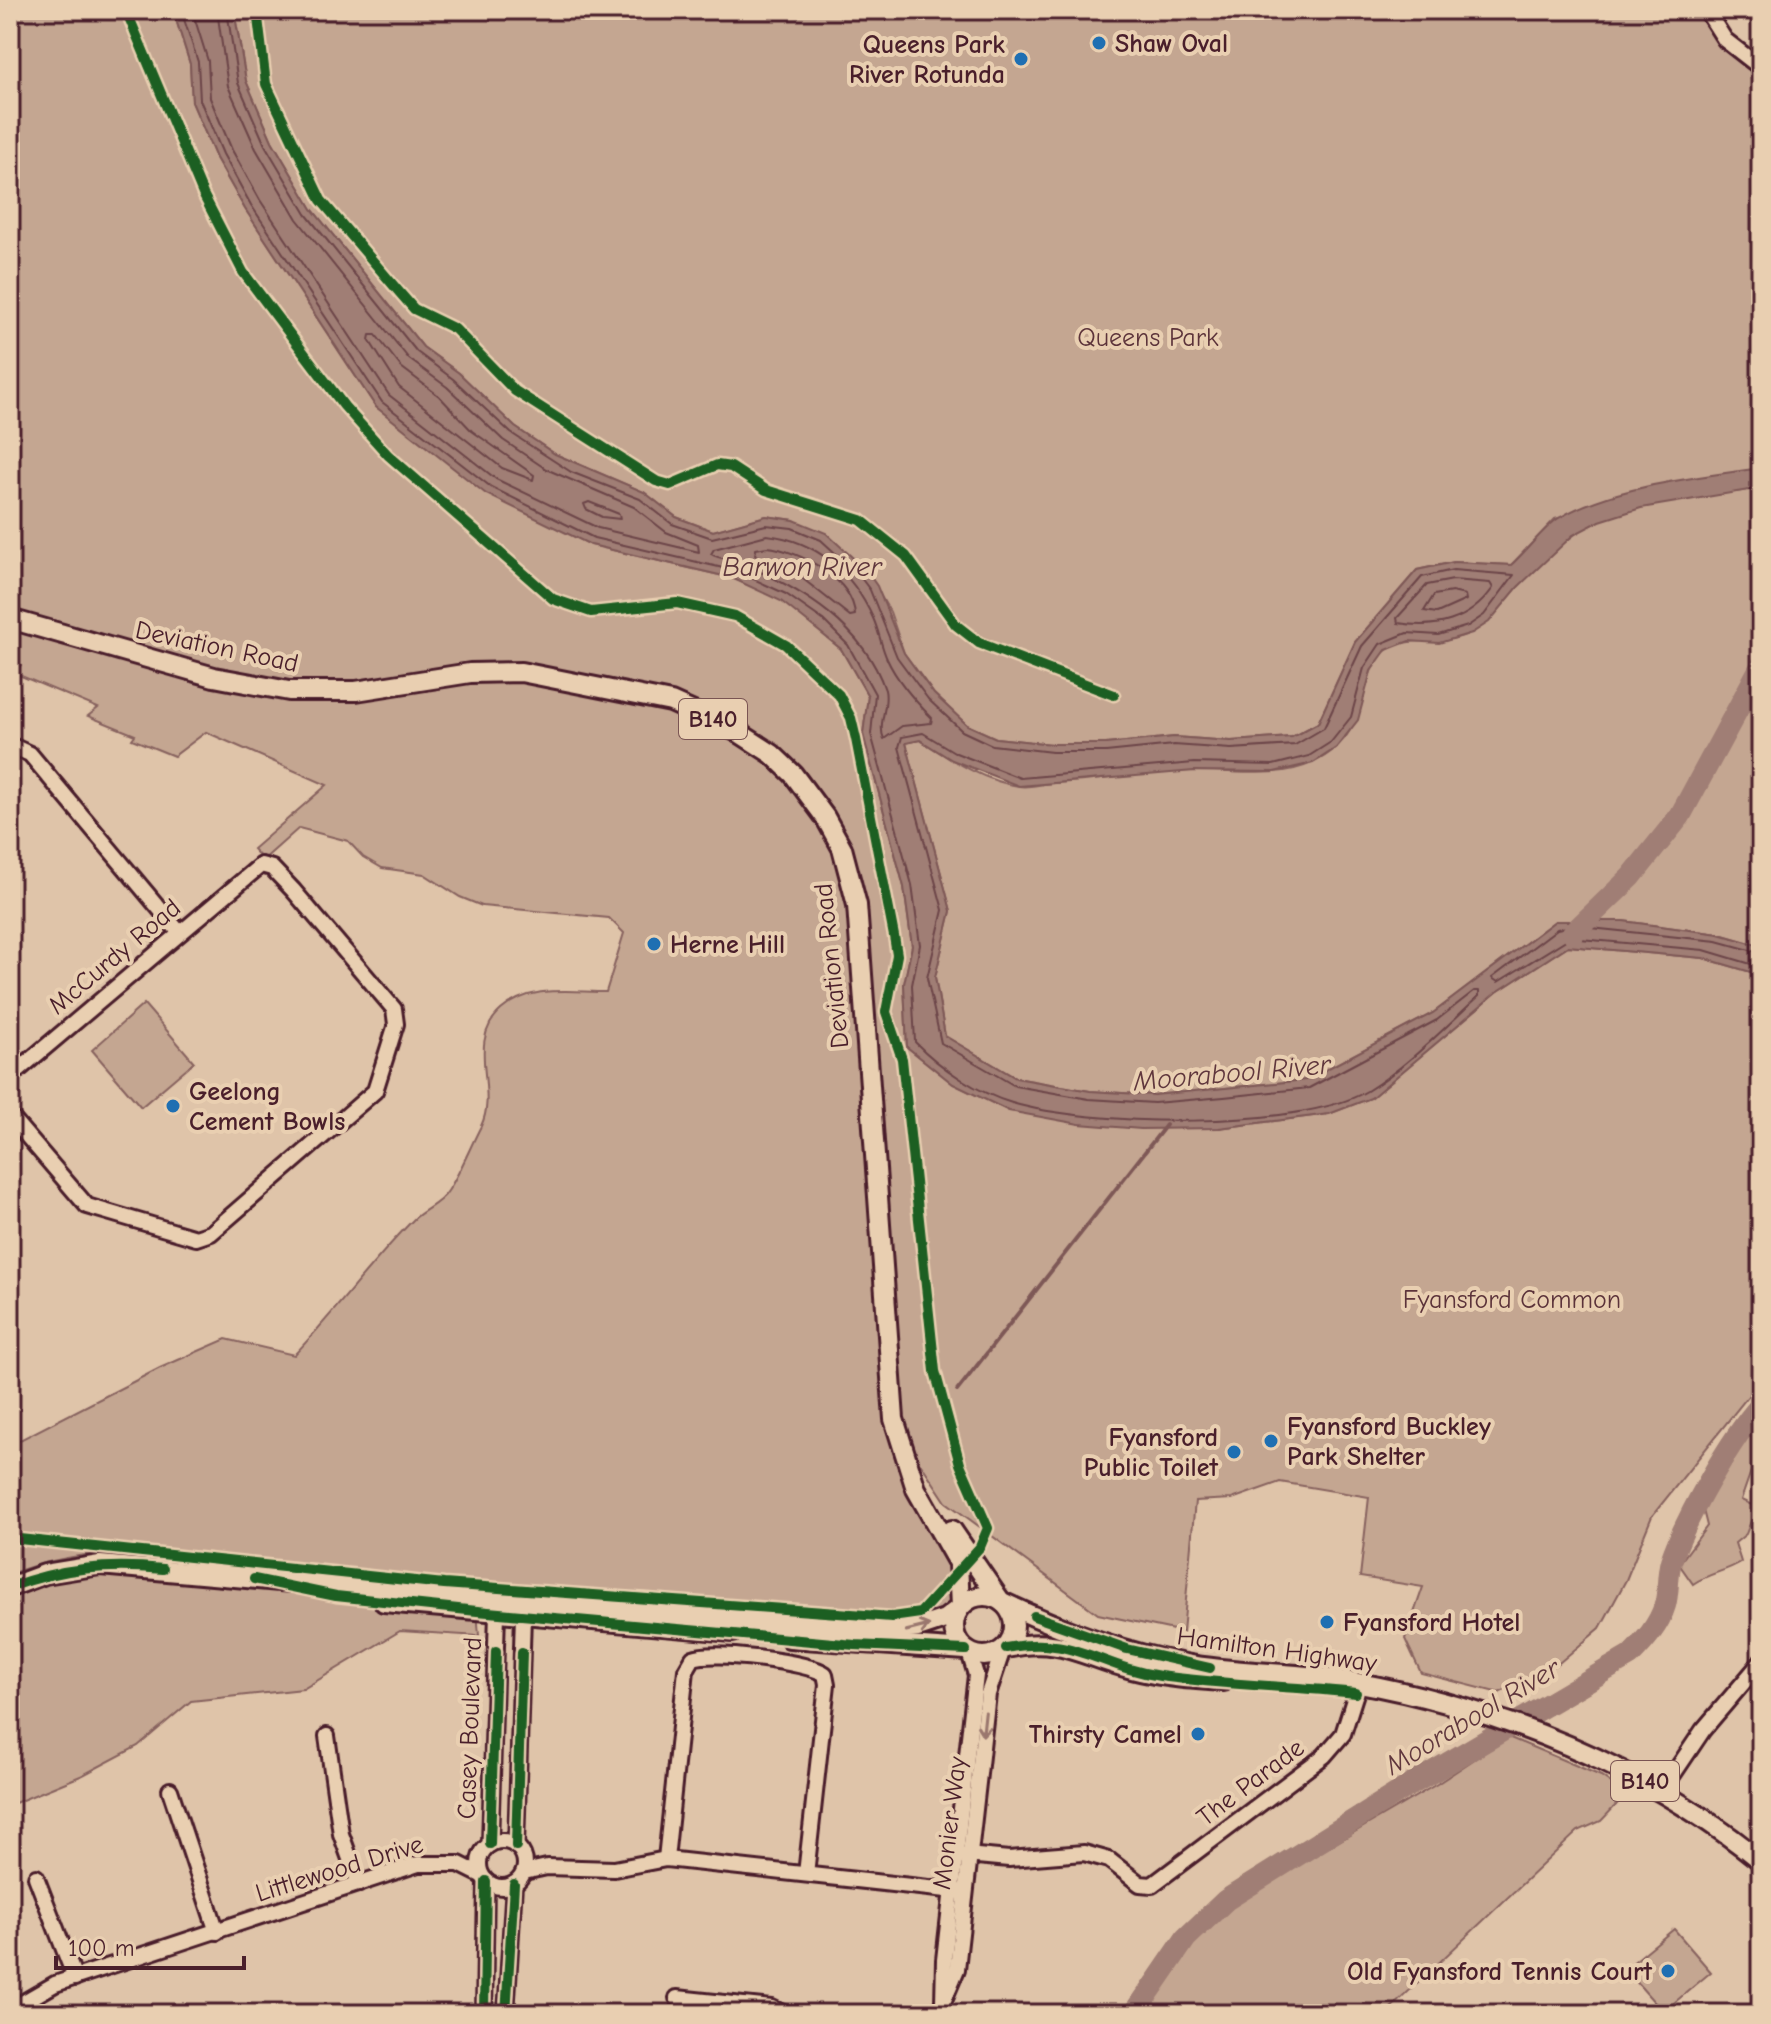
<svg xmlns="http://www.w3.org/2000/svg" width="1771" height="2024" viewBox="0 0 1771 2024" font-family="'Comic Neue',sans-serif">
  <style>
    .green { fill: #c4a691; stroke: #87625e; stroke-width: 2 }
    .water { fill: #a07e74; stroke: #7e5857; stroke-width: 2 }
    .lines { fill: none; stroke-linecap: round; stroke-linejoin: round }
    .shore { stroke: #6c4548; stroke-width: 2 }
    .stream { stroke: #7e5857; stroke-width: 4 }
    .river { stroke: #a07e74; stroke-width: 22 }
    .minor-casing { stroke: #4a1f2b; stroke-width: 20 }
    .major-casing { stroke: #4a1f2b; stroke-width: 24 }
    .minor { stroke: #e9cfb1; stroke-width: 14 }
    .major { stroke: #e9cfb1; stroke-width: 18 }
    .cycleway-casing { stroke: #e9cfb1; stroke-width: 15 }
    .cycleway { stroke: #1b5e20; stroke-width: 10 }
    .oneway { stroke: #9a776e }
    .poi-dot { fill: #1f6fb2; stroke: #e9cfb1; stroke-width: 3 }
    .labels { text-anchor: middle; stroke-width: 8; stroke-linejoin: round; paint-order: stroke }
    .shield { fill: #e9cfb1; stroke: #7a5453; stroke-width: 2 }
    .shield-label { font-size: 24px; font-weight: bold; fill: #4a1f2b }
    .poi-label { font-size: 26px; font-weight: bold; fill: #4a1f2b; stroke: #e9cfb1; text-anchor: start }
    .park-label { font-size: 26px; fill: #5c333a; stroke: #e9cfb1 }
    .street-label { font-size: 26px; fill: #4a1f2b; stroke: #e9cfb1 }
    .water-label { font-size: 28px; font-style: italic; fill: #60373d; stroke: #e9cfb1 }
  </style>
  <rect width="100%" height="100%" fill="#dfc4a9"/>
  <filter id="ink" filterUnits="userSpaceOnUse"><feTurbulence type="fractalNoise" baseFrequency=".0125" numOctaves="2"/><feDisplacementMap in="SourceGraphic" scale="16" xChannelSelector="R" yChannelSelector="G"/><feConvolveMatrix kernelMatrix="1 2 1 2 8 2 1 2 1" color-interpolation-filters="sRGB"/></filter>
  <g filter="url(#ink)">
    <g class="green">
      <path d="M10,10H173L190,64L192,102L216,158L245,209L376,407L542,520L591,545L732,578L781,600L841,649L868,696L863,734L904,887L912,946L904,984L907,1047L953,1084L1009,1111L1219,1128L1329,1114L1371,1098L1497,992L1568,946L1703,958L1761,975V1380L1652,1516L1626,1580L1600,1628L1559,1663L1499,1693L1421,1673L1405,1639L1423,1587L1360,1577L1369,1497L1280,1482L1232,1499L1195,1501L1183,1632L1098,1614L946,1502L921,1464L907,1457L953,1552L960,1607C867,1638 761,1615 666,1606C485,1591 304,1571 123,1552C83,1554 48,1559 10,1574V1445L160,1368L226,1339L294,1355C336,1311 372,1261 415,1218C425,1209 441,1203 448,1191C461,1171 470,1147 481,1126C499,1090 465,1042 501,1010C531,984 569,992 606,992L624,933L609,918L482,906L460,897L424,874L382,868L363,857L348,841L299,828L263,860L253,849L327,785L206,732L174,756L132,739L135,735L88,716L98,708L14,673L21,665L10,659Z"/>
      <polygon points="234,10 1697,10 1723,49 1761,76 1761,468 1694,480 1555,519 1511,565 1454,562 1417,570 1355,642 1318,723 1292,737 1231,741 1174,737 1106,744 1052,744 996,738 967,725 934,694 904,653 890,612 865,569 794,520 766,516 713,531 676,517 644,492 555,454 515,427 459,373 423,347 312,209 272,141 246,81"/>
      <path d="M1761,488V946L1719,934L1623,921H1555L1433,1013L1306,1080L1154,1095L1090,1091L1016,1078L945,1036L935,977L951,911L906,743L920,740C949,758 985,782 1019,786C1030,788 1043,783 1055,783C1101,781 1148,771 1194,771C1234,770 1276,780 1314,762C1375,733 1355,672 1387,650C1410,633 1443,649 1474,631C1492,621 1503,604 1516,589C1533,571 1551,554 1569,539C1614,501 1705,498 1761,488Z"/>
      <polygon points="144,1004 194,1062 141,1107 92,1050"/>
      <path d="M1741,1436L1754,1437L1757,1454L1741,1500L1752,1505L1761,1499V1523L1751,1521L1746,1534L1735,1543L1741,1562C1725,1572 1709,1573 1693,1584L1679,1564L1707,1526L1702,1506Z"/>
      <polygon points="105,1572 477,1611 479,1636 400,1631 303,1689 191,1701 138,1746 83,1775 10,1805 10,1592 43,1580"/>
      <polygon points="1508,1737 1601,1776 1620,1789 1619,1802 1601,1821 1578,1831 1388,2011 1381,2014 1129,2014 1146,1979 1243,1897 1437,1784"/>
      <polygon points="1674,1929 1711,1972 1663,2012 1625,1969"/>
    </g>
    <path class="water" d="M173,10H234L246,81L272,141L312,209L423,347L459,373L515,427L555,454L644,492L676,517L713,531L766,516L794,520L826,533L865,569L877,586L904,653L934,694L967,725L996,738L1052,744H1106L1174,737L1231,741L1292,737L1318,723L1355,642L1417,570L1454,562L1511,565C1526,552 1544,527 1559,518C1612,486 1699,477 1761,468V488L1641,508L1600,521L1573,535L1518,587L1489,622L1472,633L1439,643L1409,641L1386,650L1371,671L1358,720L1336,748L1313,763L1274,772L1194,771L1019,786L952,760L920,740L906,743L951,911L935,977L945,1036L1016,1078L1090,1091L1154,1095L1306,1080L1433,1013L1555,921H1623L1719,934L1761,946V975L1703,958L1568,946L1497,992L1371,1098L1329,1114L1219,1128L1141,1129L1079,1124L1009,1111L953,1084L907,1047L904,984L912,946L904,887L863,734L868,696L841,649L781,601L732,578L591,545L486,494L376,407L245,209L216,158L192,102L190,64Z"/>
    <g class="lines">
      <g class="shore">
        <path d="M181,10L198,62L200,100L223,154L251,205L382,402L491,487L594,538L736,571L786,594L823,620L848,645L875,694L871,734L912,885L920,945L912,985L915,1042C940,1068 978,1093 1012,1103C1089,1126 1299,1131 1367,1091C1408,1066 1444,1028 1479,996V991H1474L1437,1020L1309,1088L1224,1097L1154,1103L1089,1099L1015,1086L941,1043L927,978L943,910L899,747L902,737L923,733L956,753L1020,778L1194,763L1273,765L1309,756L1331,742L1351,717L1364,668L1380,644L1407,633L1438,635L1468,626L1484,615L1514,575L1453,570L1422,577L1362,646L1324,728L1295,745L1231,749L1174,745L1106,752H1052L992,745L962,731L928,699L897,657L870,590L858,574L821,540L792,528L766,525L712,538L672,524L640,499L571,472L511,433L453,379L417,352L306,214L265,145L238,83L227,10"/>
        <polyline points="192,10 208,61 210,98 232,150 260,200 389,395 496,479 598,528 699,552 698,545 666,532 634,507 546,469 503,440 447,387 409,359 297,219 256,149 228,86 217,10"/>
        <polygon points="370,335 376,335 401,367 439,396 472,431 534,475 533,480 502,468 399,387 369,340"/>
        <polygon points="589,502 619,514 620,519 602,517 586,509 584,504"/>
        <path d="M767,535C817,541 852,572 873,618C879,631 881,646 887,659C896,679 916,702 932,718L931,723L902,726L884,739C877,724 889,706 885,690C864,626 802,590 746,565C735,560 721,560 711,554L714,549Z"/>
        <path d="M767,547C799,550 853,579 855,615L850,616L798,575L755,555L756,549Z"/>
        <path d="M1453,580L1490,583L1493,588C1469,622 1436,629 1398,623L1397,618L1427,585Z"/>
        <polygon points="1452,592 1465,595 1466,600 1437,613 1424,611 1434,595"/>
        <polyline points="1761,953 1717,941 1571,926 1557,929 1492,978 1498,982 1569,938 1704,950 1761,967"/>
      </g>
      <polyline class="stream" points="957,1391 1166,1125"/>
      <g class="river">
        <polyline points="1573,933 1631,877 1680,816 1761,666"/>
        <path d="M1134,2014L1186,1938L1226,1900L1402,1790L1630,1656C1645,1641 1659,1625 1665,1605C1669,1591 1667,1575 1671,1561C1685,1519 1731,1438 1761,1405"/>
      </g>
      <g class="minor-casing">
        <g id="minor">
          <polyline points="1706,10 1725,40 1761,68"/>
          <polyline points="10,745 30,754 179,932"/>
          <polyline points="10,1077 261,865 272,868 293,890 394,1009 396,1024 375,1091 211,1233 196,1238 87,1206 10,1116"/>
          <polyline points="327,1736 341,1834 359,1884"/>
          <polyline points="170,1790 217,1932"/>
          <polyline points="1662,1791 1703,1730 1761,1662"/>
          <circle cx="502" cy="1864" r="23"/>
          <polyline points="490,1844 497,1613"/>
          <polyline points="516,1846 523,1615"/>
          <polyline points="956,1854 1009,1859 1084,1853 1109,1860 1140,1884 1152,1885 1324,1756 1343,1734 1356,1693"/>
          <path d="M666,1859L686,1670L693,1658C712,1650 808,1662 825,1674L827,1684L806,1874"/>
          <polyline points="524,1872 547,1867 614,1869 666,1859 965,1892"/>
          <polyline points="36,1877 75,1978"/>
          <polyline points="677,1998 772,2008 785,2014"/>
          <polyline points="943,2003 944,1960 976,1675 969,1652"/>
          <polyline points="10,2010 55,1984 418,1864 459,1864 481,1875"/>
          <polyline points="484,2014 486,1881"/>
          <polyline points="506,2014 514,1884"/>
          <polyline points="938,2014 957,1969 988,1694 1003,1649"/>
        </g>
      </g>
      <g class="major-casing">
        <g id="major">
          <polyline points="10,619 214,677 289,691 356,691 470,673 521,672 671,702 738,732 772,754 793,774 825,817 842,848 857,905 894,1419 916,1489 958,1563 960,1607"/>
          <polyline points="952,1530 1000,1600"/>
          <polyline points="10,1587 45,1574 100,1565 516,1602 606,1605 873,1632 918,1628 945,1619 958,1609"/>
          <circle cx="984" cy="1626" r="30"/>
          <polyline points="384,1602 733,1632"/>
          <path d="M1002,1602C1060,1629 1122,1653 1185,1664C1241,1674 1299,1672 1354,1682C1502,1709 1644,1766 1761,1861"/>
          <polyline points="790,1638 966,1650"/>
          <path d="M1006,1648C1063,1636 1080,1656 1132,1669C1162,1677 1193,1679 1224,1681"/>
        </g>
      </g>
      <use href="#minor" class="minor"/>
      <use href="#major" class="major"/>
      <g class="cycleway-casing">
        <g id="cycleway">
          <polyline points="257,10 266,84 321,200 400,293 414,309 455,329 515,391 656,481 670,485 717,465 731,467 766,490 861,520 906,556 956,625 979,643 1114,695"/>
          <polyline points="10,1538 444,1584 892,1617 920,1613 980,1547 988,1528 960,1464 935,1371 902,1059 886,1012 897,955 894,936 856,739 851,718 839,695 786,645 735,616 677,603 591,612 553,599 388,455 344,406 243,272 203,194 126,10"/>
          <polyline points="254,1579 336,1596 477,1611 855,1645 966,1650"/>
          <path d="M10,1587C62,1568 108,1563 163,1569"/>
          <polyline points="1034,1616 1127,1649 1210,1668"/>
          <path d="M1006,1648C1073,1634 1098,1667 1160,1676C1225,1685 1291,1686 1356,1693"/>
          <polyline points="490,1844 496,1651"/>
          <polyline points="516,1846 522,1652"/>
          <polyline points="484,2014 486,1881"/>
          <polyline points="506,2014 514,1884"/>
        </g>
      </g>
      <use href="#cycleway" class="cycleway"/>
    </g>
    <defs><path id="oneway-shaft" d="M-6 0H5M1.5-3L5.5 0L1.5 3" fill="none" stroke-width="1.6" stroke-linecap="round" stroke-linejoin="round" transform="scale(2)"/></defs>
    <g class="oneway">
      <use href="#oneway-shaft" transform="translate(918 1628) rotate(-14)"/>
      <use href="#oneway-shaft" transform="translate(984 1724) rotate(96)"/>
    </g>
  </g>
  <g class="poi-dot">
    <circle cx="1099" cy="43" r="8"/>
    <circle cx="1021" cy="59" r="8"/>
    <circle cx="654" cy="944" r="8"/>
    <circle cx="173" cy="1106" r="8"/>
    <circle cx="1271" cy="1441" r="8"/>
    <circle cx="1234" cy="1452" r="8"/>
    <circle cx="1327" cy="1622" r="8"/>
    <circle cx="1198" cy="1734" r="8"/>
    <circle cx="1668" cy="1971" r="8"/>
  </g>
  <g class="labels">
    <g class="shield">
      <rect x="679" y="699" width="68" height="40" rx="6"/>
      <rect x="1611" y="1761" width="68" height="40" rx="6"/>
    </g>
    <g class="shield-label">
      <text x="713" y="727">B140</text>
      <text x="1645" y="1789">B140</text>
    </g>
    <g class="poi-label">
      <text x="1115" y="52">Shaw Oval</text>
      <text x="1005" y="53" text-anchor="end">Queens Park<tspan x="1005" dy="30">River Rotunda</tspan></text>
      <text x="670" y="953">Herne Hill</text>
      <text x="189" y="1100">Geelong<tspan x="189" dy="30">Cement Bowls</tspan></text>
      <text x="1287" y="1435">Fyansford Buckley<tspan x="1287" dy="30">Park Shelter</tspan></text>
      <text x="1218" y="1446" text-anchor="end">Fyansford<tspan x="1218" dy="30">Public Toilet</tspan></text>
      <text x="1343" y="1631">Fyansford Hotel</text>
      <text x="1182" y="1743" text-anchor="end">Thirsty Camel</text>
      <text x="1652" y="1980" text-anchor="end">Old Fyansford Tennis Court</text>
    </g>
    <g class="park-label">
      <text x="1148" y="346">Queens Park</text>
      <text x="1512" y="1308">Fyansford Common</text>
    </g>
    <g class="street-label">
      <text transform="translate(217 646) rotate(12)" y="9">Deviation Road</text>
      <text transform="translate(114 956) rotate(-40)" y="9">McCurdy Road</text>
      <text transform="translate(831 966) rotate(-96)" y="9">Deviation Road</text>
      <text transform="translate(1277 1649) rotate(8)" y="9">Hamilton Highway</text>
      <text transform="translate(469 1728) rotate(-88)" y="9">Casey Boulevard</text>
      <text transform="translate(1250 1782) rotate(-37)" y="9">The Parade</text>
      <text transform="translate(949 1823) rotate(-83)" y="9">Monier Way</text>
      <text transform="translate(339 1868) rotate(-17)" y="9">Littlewood Drive</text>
    </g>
    <g class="water-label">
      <text x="802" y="576">Barwon River</text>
      <text transform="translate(1232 1072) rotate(-5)" y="10">Moorabool River</text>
      <text transform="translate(1472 1716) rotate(-31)" y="10">Moorabool River</text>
    </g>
  </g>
  <rect width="1771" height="2024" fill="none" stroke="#e9cfb1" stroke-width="40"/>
  <rect x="20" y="20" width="1731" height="1984" fill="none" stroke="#4a1f2b" stroke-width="3" filter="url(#ink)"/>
  <path d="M56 1956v12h188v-12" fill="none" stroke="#4a1f2b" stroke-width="4"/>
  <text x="68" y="1956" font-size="24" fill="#4a1f2b" stroke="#e9cfb1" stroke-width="6" paint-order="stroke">100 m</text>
</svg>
